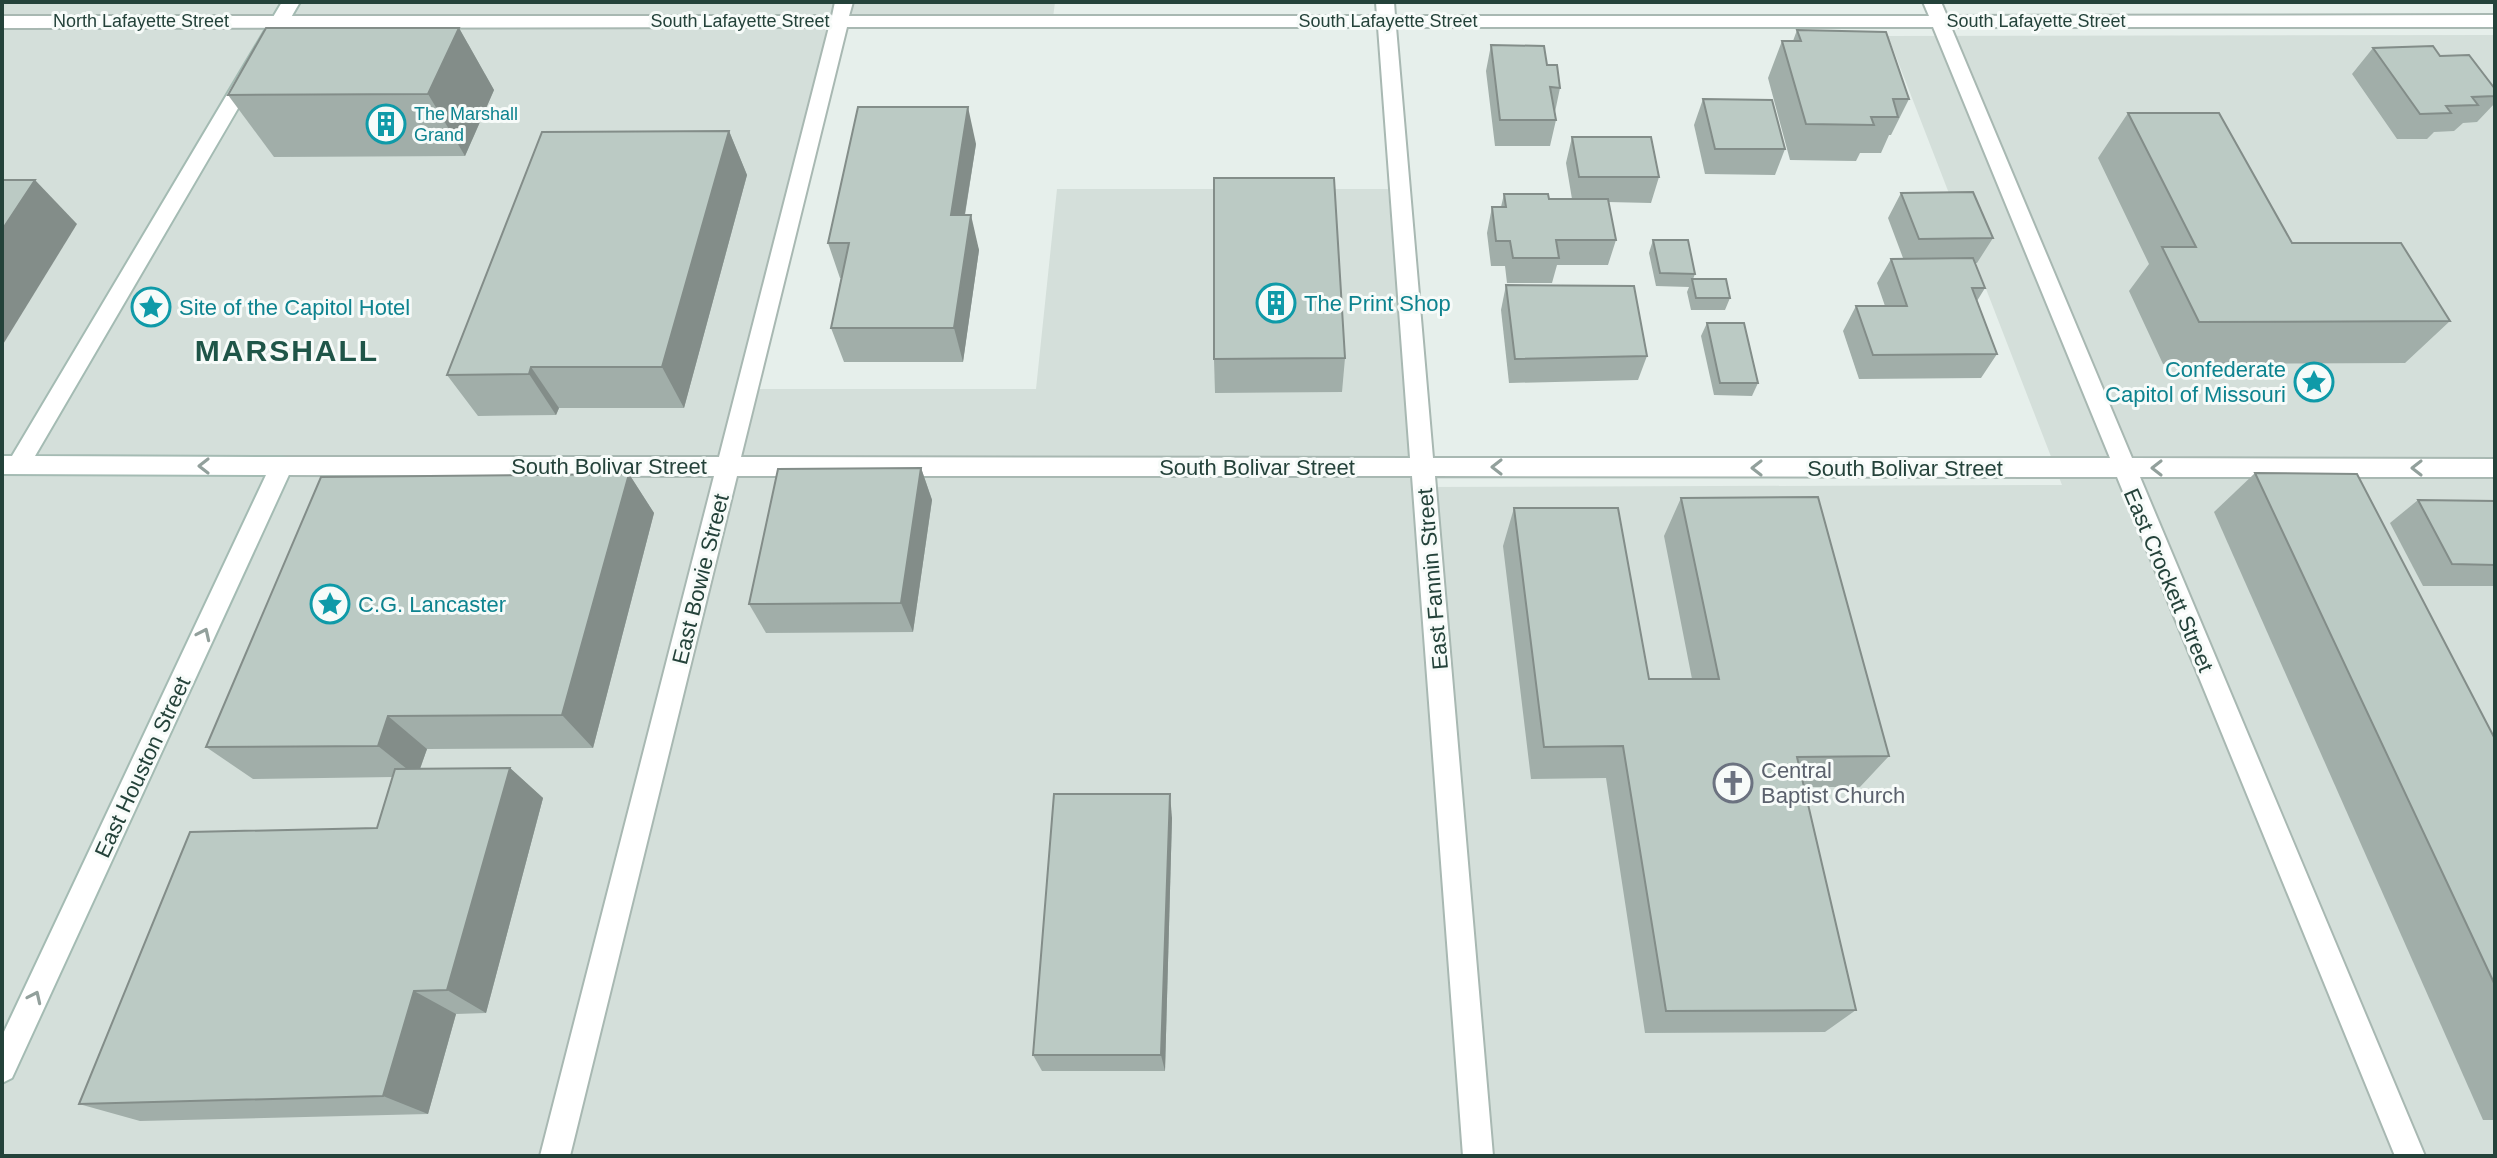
<svg xmlns="http://www.w3.org/2000/svg" width="2497" height="1158" viewBox="0 0 2497 1158" font-family="Helvetica,sans-serif">
  <style>
    .built { fill: #d4dfda }
    .lines { fill: none; stroke-linecap: round; stroke-linejoin: round }
    .street-casing { stroke: #a8b8b2; stroke-width: 4 }
    .secondary-casing { stroke: #a4bbb3; stroke-width: 4 }
    .street { fill: #fff; fill-rule: evenodd }
    .secondary { fill: #fff; fill-rule: evenodd }
    .wall { fill: #a1aea9 }
    .shaded-wall { fill: #838d89 }
    .building { fill: #bbcac4; stroke: #838d89; stroke-width: 2 }
    .oneway { stroke: #92a09c }
    .labels { text-anchor: middle; stroke-width: 6; stroke-linejoin: round; paint-order: stroke }
    .far-street-label { font-size: 18px; fill: #24423a; stroke: #f7fbf9 }
    .far-culture-label { font-size: 18px; fill: #0d838f; stroke: #f7fbf9; text-anchor: start }
    .culture-label { font-size: 22px; fill: #0d838f; stroke: #f7fbf9; text-anchor: start }
    .street-label { font-size: 22px; fill: #24423a; stroke: #f7fbf9 }
    .worship-label { font-size: 22px; fill: #5b616d; stroke: #f7fbf9; text-anchor: start }
    .district-label { font-size: 30px; font-weight: bold; letter-spacing: 2px; fill: #1f5548; stroke: #f7fbf9 }
  </style>
  <rect width="100%" height="100%" fill="#e6efeb"/>
  <polygon class="built" points="2,2 1055,2 1052,26 840,27 751,389 1036,389 1057,189 1388,189 1413,487 2062,485 1888,36 2495,35 2495,1156 2,1156"/>
  <g class="lines">
    <g class="street-casing">
      <path id="street" d="M835,2H853L849,16H1377L1376,2H1394L1395,16H1929L1923,2H1941L1947,16L2495,15V27H1951L2132,458L2495,459V477H2140L2425,1156H2395L2117,477L1435,476L1493,1156H1463L1412,476H737L570,1156H540L714,476L282,475L274,472L271,466L274,460L282,457H719L829,27L2,28V16H832ZM847,27H1378L1410,458L741,457ZM1396,27H1933L2110,458H1433Z"/>
    </g>
    <g class="secondary-casing">
      <polygon id="secondary" points="282,2 300,2 35,456 282,457 290,460 293,466 12,1078 2,1083 2,1036 266,475 2,474 2,456 12,456"/>
    </g>
    <use href="#street" class="street"/>
    <use href="#secondary" class="secondary"/>
  </g>
  <g class="wall">
    <polygon points="459,28 494,90 465,156 274,157 228,95"/>
    <polygon points="1797,30 1909,99 1891,135 1889,135 1881,153 1860,153 1856,161 1790,160 1768,78 1782,41 1793,41"/>
    <polygon points="1491,45 1547,65 1560,88 1555,112 1556,120 1550,146 1495,146 1486,71"/>
    <polygon points="2373,48 2440,56 2495,89 2495,103 2477,122 2463,123 2454,131 2434,132 2427,139 2397,139 2352,74"/>
    <polygon points="1703,99 1785,149 1775,175 1705,174 1694,125"/>
    <polygon points="2128,113 2292,243 2450,321 2405,363 2163,364 2129,291 2149,264 2098,158"/>
    <polygon points="729,131 747,175 684,408 559,408 556,415 478,416 447,375"/>
    <polygon points="1572,137 1659,177 1651,203 1608,202 1616,240 1608,265 1557,265 1552,283 1507,283 1505,266 1491,266 1487,233 1492,207 1501,207 1504,194 1549,199 1572,199 1566,163"/>
    <polygon points="976,144 965,215 979,250 963,362 844,362 831,328 841,278 840,278 828,243"/>
    <polygon points="1901,193 1993,238 1977,263 1975,263 1985,288 1977,301 1997,354 1981,378 1859,379 1843,331 1856,306 1885,306 1877,283 1891,259 1903,258 1888,218"/>
    <polygon points="1653,240 1695,274 1693,279 1730,298 1725,310 1691,310 1687,292 1689,287 1656,286 1649,253"/>
    <polygon points="1506,285 1647,356 1638,380 1509,383 1501,310"/>
    <polygon points="1707,323 1758,383 1752,396 1714,395 1701,336"/>
    <polygon points="1345,358 1342,392 1215,393 1214,359"/>
    <polygon points="921,468 932,500 913,632 766,633 749,604"/>
    <polygon points="2255,473 2495,739 2495,1120 2483,1120 2214,512"/>
    <polygon points="629,474 654,513 593,748 427,749 420,769 510,768 543,798 486,1013 456,1014 428,1114 140,1121 79,1104 377,828 393,777 253,779 206,747"/>
    <polygon points="1681,498 1889,756 1860,787 1804,787 1856,1010 1825,1032 1645,1033 1606,778 1531,779 1503,546 1514,508 1649,679 1692,679 1664,536"/>
    <polygon points="2418,500 2495,501 2495,586 2423,586 2390,523"/>
    <polygon points="1172,818 1165,1071 1042,1071 1033,1055"/>
  </g>
  <g class="shaded-wall">
    <polygon points="459,28 494,90 465,156 428,94"/>
    <polygon points="968,107 976,144 959,250 951,215"/>
    <polygon points="729,131 747,175 684,408 662,367"/>
    <polygon points="35,180 77,224 2,346 2,230"/>
    <polygon points="971,215 979,250 963,362 954,328"/>
    <polygon points="531,367 559,408 556,415 529,374"/>
    <polygon points="921,468 932,500 913,632 901,603"/>
    <polygon points="629,474 654,513 593,748 562,715"/>
    <polygon points="388,716 427,749 417,777 378,746"/>
    <polygon points="510,768 543,798 486,1013 447,990"/>
    <polygon points="1170,794 1172,818 1165,1071 1161,1055"/>
    <polygon points="414,991 456,1014 428,1114 383,1096"/>
  </g>
  <g class="building">
    <polygon points="266,28 459,28 428,94 228,95"/>
    <polygon points="1797,30 1886,32 1909,99 1893,99 1898,117 1871,117 1874,125 1806,124 1782,41 1801,41"/>
    <polygon points="1491,45 1544,46 1547,65 1557,65 1560,88 1550,87 1556,120 1500,120"/>
    <polygon points="2433,46 2440,56 2469,55 2495,89 2495,96 2472,97 2478,105 2446,106 2451,113 2420,114 2373,48"/>
    <polygon points="1703,99 1772,100 1785,149 1715,149"/>
    <polygon points="858,107 968,107 951,215 971,215 954,328 831,328 849,243 828,243"/>
    <polygon points="2128,113 2219,113 2292,243 2401,243 2450,321 2199,322 2162,247 2196,247"/>
    <polygon points="729,131 662,367 531,367 529,374 447,375 542,132"/>
    <polygon points="1572,137 1651,137 1659,177 1579,177"/>
    <polygon points="1214,178 1334,178 1345,358 1214,359"/>
    <polygon points="2,180 35,180 2,230"/>
    <polygon points="1973,192 1993,238 1919,239 1901,193"/>
    <polygon points="1504,194 1548,194 1549,199 1608,199 1616,240 1556,240 1559,258 1513,258 1510,241 1496,241 1492,207 1506,207"/>
    <polygon points="1653,240 1688,240 1695,274 1660,273"/>
    <polygon points="1973,258 1985,288 1972,288 1997,354 1873,355 1856,306 1907,306 1891,259"/>
    <polygon points="1692,279 1726,279 1730,298 1696,298"/>
    <polygon points="1506,285 1634,286 1647,356 1515,359"/>
    <polygon points="1707,323 1744,323 1758,383 1720,383"/>
    <polygon points="921,468 901,603 749,604 778,469"/>
    <polygon points="2255,473 2357,474 2495,739 2495,985"/>
    <polygon points="629,474 562,715 388,716 378,746 206,747 321,477"/>
    <polygon points="1818,497 1889,756 1797,757 1856,1010 1666,1011 1623,746 1544,747 1514,508 1618,508 1649,679 1719,679 1681,498"/>
    <polygon points="2418,500 2495,501 2495,565 2452,564"/>
    <polygon points="510,768 447,990 414,991 383,1096 79,1104 190,832 377,828 395,769"/>
    <polygon points="1054,794 1170,794 1161,1055 1033,1055"/>
  </g>
  <defs><path id="oneway-chevron" d="M-2-3.5L2.5 0L-2 3.5" fill="none" stroke-width="1.6" stroke-linecap="round" stroke-linejoin="round" transform="scale(2)"/></defs>
  <g class="oneway">
    <use href="#oneway-chevron" transform="translate(204 466) rotate(-180)"/>
    <use href="#oneway-chevron" transform="translate(1497 467) rotate(-180)"/>
    <use href="#oneway-chevron" transform="translate(1757 468) rotate(-180)"/>
    <use href="#oneway-chevron" transform="translate(2157 468) rotate(-180)"/>
    <use href="#oneway-chevron" transform="translate(2417 468) rotate(-180)"/>
    <use href="#oneway-chevron" transform="translate(204 634) rotate(-65)"/>
    <use href="#oneway-chevron" transform="translate(35 997) rotate(-65)"/>
  </g>
  <defs>
    <g id="building-ring" transform="scale(2)"><circle r="9.5" fill="#f7fbf9" stroke="#0f9aa8" stroke-width="1.5"/><path d="M-4-6H4V6H1V3H-1V6H-4ZM-2.5-4.3h1.7v1.8h-1.7ZM.8-4.3h1.7v1.8H.8ZM-2.5-1h1.7V.8h-1.7ZM.8-1h1.7V.8H.8Z" fill="#0f9aa8"/></g>
    <g id="sight-ring" transform="scale(2)"><circle r="9.5" fill="#f7fbf9" stroke="#0f9aa8" stroke-width="1.5"/><path d="M0-6L1.8-2.2L6-1.7L2.9 1.2L3.7 5.4L0 3.3L-3.7 5.4L-2.9 1.2L-6-1.7L-1.8-2.2Z" fill="#0f9aa8"/></g>
    <g id="church-ring" transform="scale(2)"><circle r="9.5" fill="#f7fbf9" stroke="#6b7280" stroke-width="1.5"/><path d="M-1.2-6h2.4v3.5h3.3v2.4h-3.3V6h-2.4V-.1h-3.3v-2.4h3.3Z" fill="#6b7280"/></g>
  </defs>
  <g fill-rule="evenodd">
    <use href="#building-ring" x="386" y="124"/>
    <use href="#building-ring" x="1276" y="303"/>
    <use href="#sight-ring" x="151" y="307"/>
    <use href="#sight-ring" x="2314" y="382"/>
    <use href="#sight-ring" x="330" y="604"/>
    <use href="#church-ring" x="1733" y="783"/>
  </g>
  <g class="labels">
    <g class="far-street-label">
      <text x="141" y="27">North Lafayette Street</text>
      <text x="740" y="27">South Lafayette Street</text>
      <text x="1388" y="27">South Lafayette Street</text>
      <text x="2036" y="27">South Lafayette Street</text>
    </g>
    <g class="far-culture-label">
      <text x="414" y="120">The Marshall<tspan x="414" dy="21">Grand</tspan></text>
    </g>
    <g class="culture-label">
      <text x="1304" y="311">The Print Shop</text>
      <text x="179" y="315">Site of the Capitol Hotel</text>
      <text x="2286" y="377" text-anchor="end">Confederate<tspan x="2286" dy="25">Capitol of Missouri</tspan></text>
      <text x="358" y="612">C.G. Lancaster</text>
    </g>
    <g class="street-label">
      <text x="609" y="474">South Bolivar Street</text>
      <text x="1257" y="475">South Bolivar Street</text>
      <text x="1905" y="476">South Bolivar Street</text>
      <text transform="translate(700 579) rotate(-76)" y="8">East Bowie Street</text>
      <text transform="translate(1432 579) rotate(-95)" y="8">East Fannin Street</text>
      <text transform="translate(2169 580) rotate(67)" y="8">East Crockett Street</text>
      <text transform="translate(142 767) rotate(-65)" y="8">East Houston Street</text>
    </g>
    <g class="worship-label">
      <text x="1761" y="778">Central<tspan x="1761" dy="25">Baptist Church</tspan></text>
    </g>
    <g class="district-label">
      <text x="287" y="361">MARSHALL</text>
    </g>
  </g>
  <rect width="2497" height="1158" fill="none" stroke="#24423a" stroke-width="8"/>
</svg>
